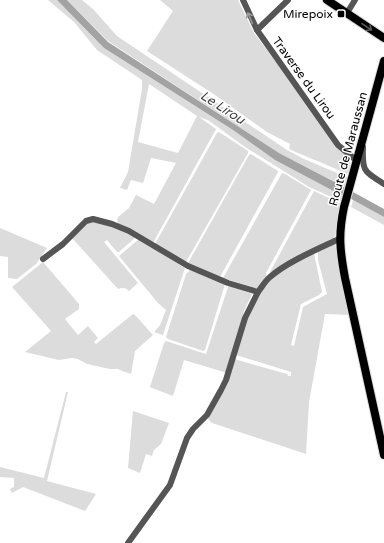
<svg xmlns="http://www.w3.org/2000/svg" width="384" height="543" viewBox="0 0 384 543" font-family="'Varela Round',sans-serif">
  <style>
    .green { fill: #dcdcdc; fill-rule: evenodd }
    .water { fill: #a3a3a3 }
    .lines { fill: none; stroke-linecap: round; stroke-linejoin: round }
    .river { stroke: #a3a3a3; stroke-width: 7 }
    .major-casing { stroke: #dbdbdb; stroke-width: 10 }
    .minor { stroke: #555; stroke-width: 6 }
    .major { stroke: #000; stroke-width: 8 }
    .oneway { stroke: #999 }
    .oneway2 { stroke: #595959 }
    .poi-dot { fill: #000; stroke: #fff; stroke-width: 1.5 }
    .labels { text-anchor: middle; stroke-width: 3; stroke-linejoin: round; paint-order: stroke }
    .poi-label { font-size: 12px; fill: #000; stroke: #fff; text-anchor: end }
    .street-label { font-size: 12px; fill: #000; stroke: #fff }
    .water-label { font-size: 13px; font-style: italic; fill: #444; stroke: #fff }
  </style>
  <rect width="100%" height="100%" fill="#fff"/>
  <g class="green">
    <path d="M48,0H57L104,48L233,130L275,160L345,196L343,202L309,187L282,170L245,147L208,120L199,117L216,129L153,243L119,225L117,221L118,217L129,208L136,195L154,204L176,163L151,158L143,183L131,180L127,190L120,188L128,172L142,89V80L97,50L74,22ZM149,84L197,116L178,153L138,142Z"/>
    <polygon points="67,0 82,0 93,9 117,36 287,150 304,159 349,178 348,189 279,153 108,41"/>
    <polygon points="160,0 238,0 254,33 350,159 350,166 348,174 291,150 289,148 290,144 267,132 215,95 147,51 173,11"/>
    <polygon points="219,132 248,151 248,153 186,262 155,244 217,133"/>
    <polygon points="251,154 278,171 278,172 220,277 188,263 249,155"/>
    <polygon points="282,173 285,174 311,190 266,273 267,279 258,289 223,278"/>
    <polygon points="314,191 341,204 334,239 271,275 270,272"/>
    <polygon points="354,198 384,215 384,225 351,207"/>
    <path d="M96,219L136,237L119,252H117L107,240L104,242L138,283L129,291C125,287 122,288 118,289L72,238L86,223Z"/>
    <polygon points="0,228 47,248 36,264 17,279 8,278 8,257 0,256"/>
    <polygon points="139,239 185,268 163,335 154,332 160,325 166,310 158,303 119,256"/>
    <path d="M335,244L349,315L325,314L309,402L306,454L212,423L208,419L223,391L234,359L287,374L288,376H291V372L236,355C242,329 251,297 272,278C284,267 300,260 314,253L322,292L319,295L301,304L291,345L294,346L303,307L327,294L318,260V251Z"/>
    <polygon points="43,262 79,304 79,309 65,319 78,335 88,326 98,338 94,342 96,344 133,314 135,315 153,335 135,351 131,374 122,371 118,369 110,369 87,364 78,359 72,358 59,360 25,352 51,331 12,287"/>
    <polygon points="190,270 225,284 205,350 203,351 168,339 166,337 186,274"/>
    <polygon points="230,286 252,294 244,311 227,373 184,360 173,396 152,388 150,387 164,343 166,341 206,354 228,287"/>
    <polygon points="66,392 68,392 47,481 96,494 85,511 23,487 12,493 10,489 14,487 14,478 0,477 0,467 44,478"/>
    <polygon points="133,411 169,423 161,444 154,450 152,456 146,454 140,473 128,468"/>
  </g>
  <polygon class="water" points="57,0 67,0 108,42 279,153 348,189 345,197 275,160 233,130 104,48"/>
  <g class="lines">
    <polyline class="river" points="344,191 384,213"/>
    <g class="major-casing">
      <g id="major">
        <polyline points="327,0 384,38"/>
        <path d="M384,61L344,207C338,235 340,251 345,278L384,455"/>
      </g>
    </g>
    <g class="minor">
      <polyline points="243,0 257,30 338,145 357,161"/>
      <polyline points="347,13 355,0"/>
      <polyline points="257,30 288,0"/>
      <path d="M363,147C362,172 364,171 384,184"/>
      <path d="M43,259L63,244L86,221L93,219L112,224L129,231L188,266L228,283L258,292C262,287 265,281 270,277C287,262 318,249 339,239"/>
      <polyline points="128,543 170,485 187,438 193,429 207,415 221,390 226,380 245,318 258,292"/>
    </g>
    <use href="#major" class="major"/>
  </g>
  <defs><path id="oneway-shaft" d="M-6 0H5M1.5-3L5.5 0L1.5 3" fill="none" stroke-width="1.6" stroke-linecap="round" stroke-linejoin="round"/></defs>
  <use class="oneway" href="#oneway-shaft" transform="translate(250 18) rotate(-113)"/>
  <use class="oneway2" href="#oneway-shaft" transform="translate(367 27) rotate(34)"/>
  <rect class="poi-dot" x="337" y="10" width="8" height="8" rx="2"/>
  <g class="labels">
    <g class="poi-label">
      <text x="333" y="18">Mirepoix</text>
    </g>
    <g class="street-label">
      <text transform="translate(304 78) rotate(54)" y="4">Traverse du Lirou</text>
      <text transform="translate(348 149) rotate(-75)" y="4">Route de Maraussan</text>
    </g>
    <g class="water-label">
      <text transform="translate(223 107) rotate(33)" y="5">Le Lirou</text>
    </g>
  </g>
</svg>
